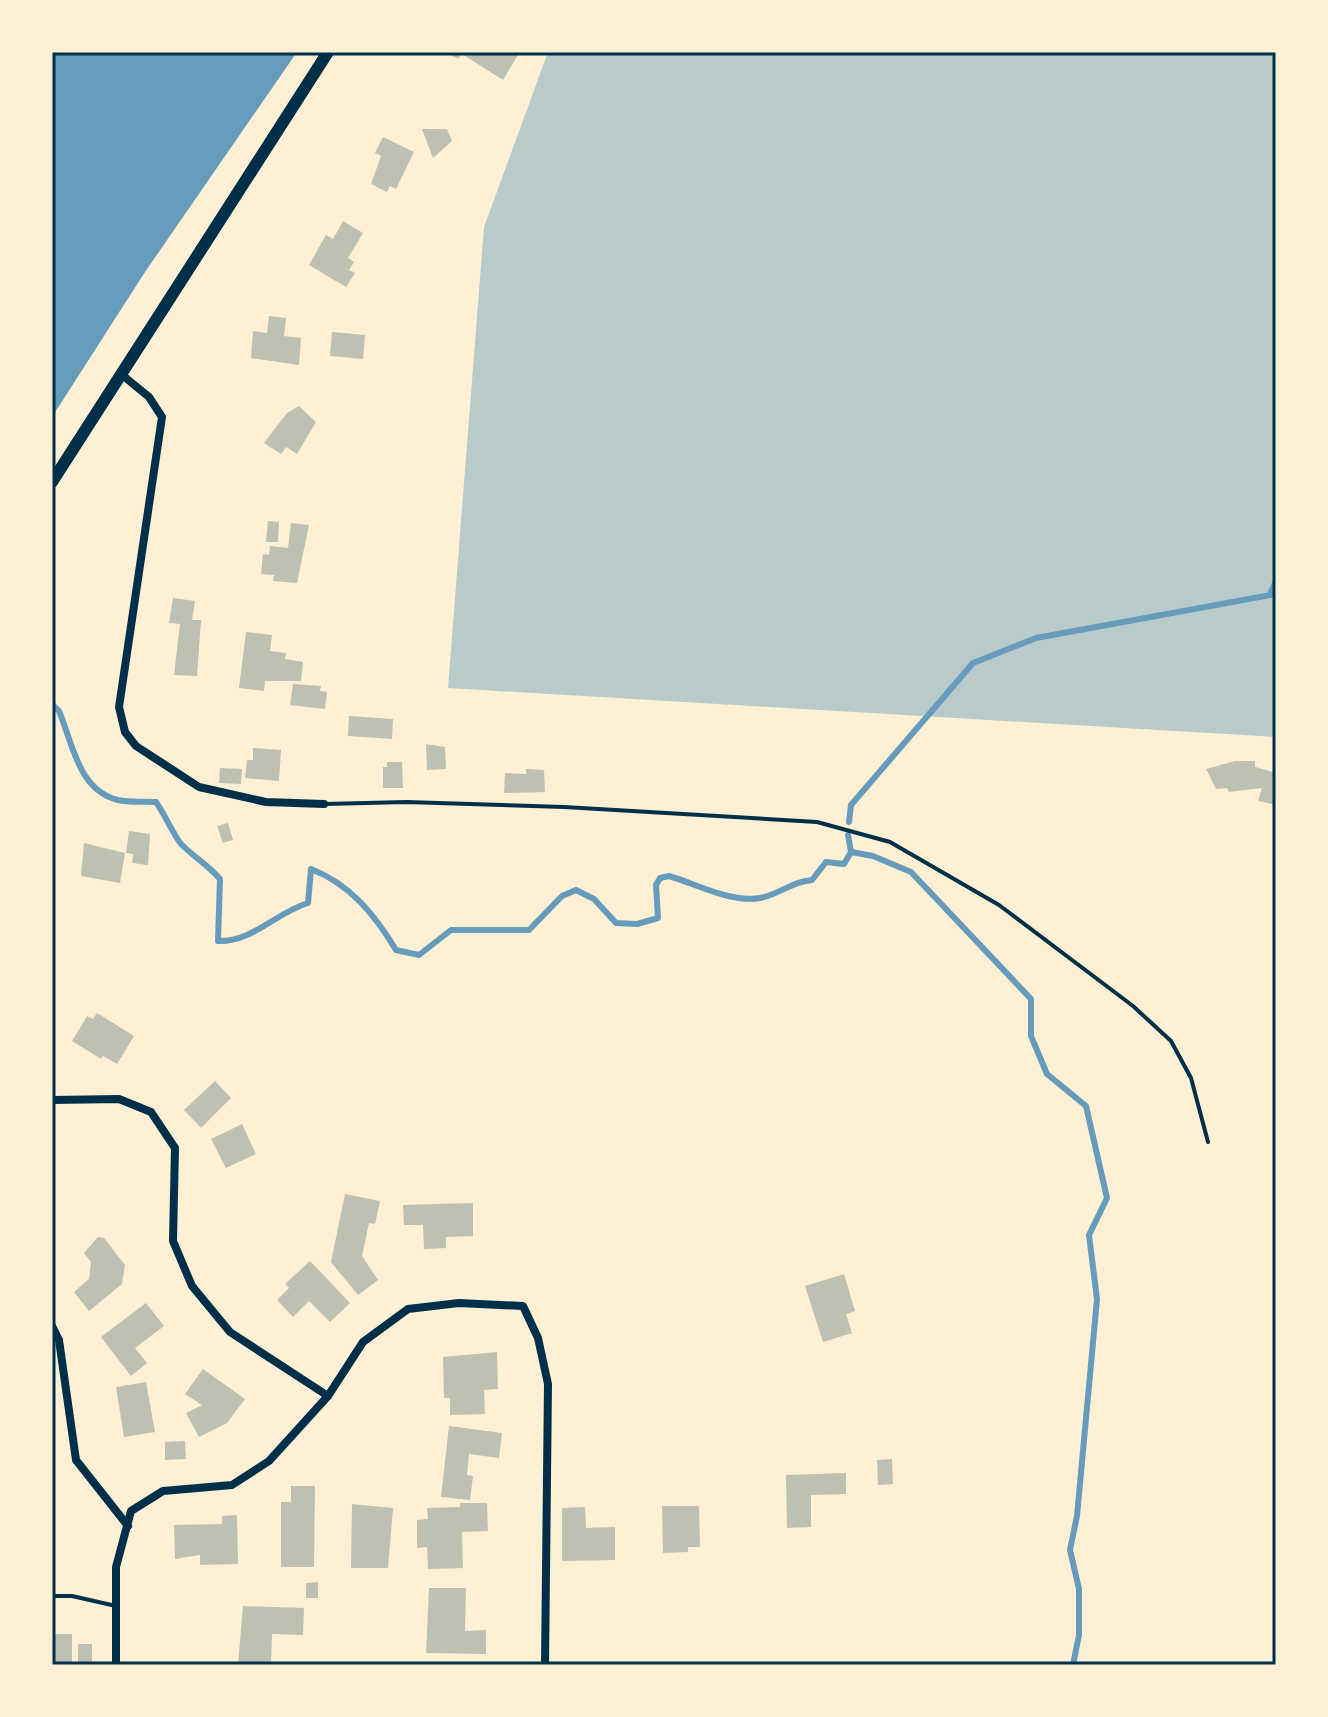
<svg xmlns="http://www.w3.org/2000/svg" width="1328" height="1717" viewBox="0 0 1328 1717" font-family="'Varela Round',sans-serif">
  <style>
    .green { fill: #b9caca }
    .water { fill: #669bbc }
    .lines { fill: none; stroke-linecap: round; stroke-linejoin: round }
    .stream { stroke: #669bbc; stroke-width: 6 }
    .building { fill: #bec0b2 }
    .service { stroke: #003049; stroke-width: 4 }
    .minor { stroke: #003049; stroke-width: 8 }
    .secondary { stroke: #003049; stroke-width: 12 }
    .neatline { fill: none; stroke: #003049; stroke-width: 3 }
  </style>
  <rect width="100%" height="100%" fill="#fdf0d5"/>
  <polygon class="green" points="548,52 1276,52 1276,737 448,688 484,227"/>
  <polygon class="water" points="52,52 297,52 145,272 52,417"/>
  <g class="lines">
    <g class="stream">
      <polyline points="1271,592 1276,581"/>
      <path d="M52,704L59,711C73,744 78,790 118,800C130,803 144,801 156,802C164,813 175,838 182,845C194,857 208,865 220,879L218,941C253,942 275,913 308,903L311,869C350,884 375,915 396,950L419,955L451,930H529L562,896L576,890L594,899L616,923L637,924L658,918L656,885L660,878L669,876C697,884 730,903 760,898C781,894 790,882 812,880L826,862L844,864L851,852L848,835"/>
      <polyline points="849,822 851,805 973,663 1036,638 1276,594"/>
      <polyline points="851,852 873,856 911,872 1031,999 1031,1036 1047,1074 1086,1106 1107,1198 1089,1235 1097,1299 1077,1516 1070,1550 1079,1589 1079,1635 1073,1665"/>
    </g>
  </g>
  <g class="building">
    <polygon points="446,52 513,52 518,55 503,80 462,54 458,59"/>
    <polygon points="422,129 447,129 452,141 433,158"/>
    <polygon points="383,137 414,152 396,189 390,186 387,192 371,184 381,156 375,153"/>
    <polygon points="343,221 363,233 348,258 354,262 349,270 355,273 346,287 309,265 326,235 333,239"/>
    <polygon points="269,316 286,318 284,336 301,338 299,365 251,358 253,331 267,333"/>
    <polygon points="332,332 365,335 363,359 330,356"/>
    <polygon points="299,406 316,422 297,454 286,447 281,454 264,443 287,413"/>
    <polygon points="268,521 279,522 278,542 266,542"/>
    <polygon points="291,523 309,525 297,583 273,581 274,575 261,574 263,554 269,555 270,546 288,548"/>
    <polygon points="173,598 195,601 192,620 201,620 197,676 174,675 180,624 169,623"/>
    <polygon points="246,632 272,635 270,651 286,653 285,659 303,662 301,681 265,681 264,691 239,688"/>
    <polygon points="293,684 321,686 320,691 327,692 325,709 290,705"/>
    <polygon points="349,716 393,719 392,739 348,736"/>
    <polygon points="426,744 445,747 446,769 427,770"/>
    <polygon points="253,748 281,750 279,781 245,778 247,760 253,760"/>
    <polygon points="1235,761 1255,761 1255,767 1276,773 1276,805 1258,801 1262,788 1229,792 1227,788 1216,789 1206,769"/>
    <polygon points="387,762 402,762 403,788 383,788 383,767 387,767"/>
    <polygon points="220,768 242,769 241,784 219,783"/>
    <polygon points="526,769 544,770 545,792 504,793 505,773 526,774"/>
    <polygon points="228,823 233,840 223,843 217,826"/>
    <polygon points="129,831 150,834 148,865 132,863 133,854 126,853"/>
    <polygon points="84,843 125,853 120,883 81,876"/>
    <polygon points="97,1013 134,1036 117,1064 103,1056 101,1059 72,1041 87,1016 93,1019"/>
    <polygon points="215,1081 231,1098 201,1128 184,1110"/>
    <polygon points="242,1124 256,1154 226,1168 211,1139"/>
    <polygon points="345,1194 380,1201 375,1224 369,1223 362,1256 378,1280 358,1295 331,1262"/>
    <polygon points="473,1203 473,1236 446,1237 446,1248 424,1249 423,1225 404,1225 403,1205"/>
    <polygon points="98,1237 104,1238 125,1265 122,1284 89,1311 74,1292 89,1279 91,1262 84,1253"/>
    <polygon points="310,1261 350,1303 330,1322 309,1301 293,1317 277,1300 289,1288 285,1284"/>
    <polygon points="844,1274 855,1311 846,1314 852,1333 823,1342 805,1286"/>
    <polygon points="146,1303 164,1326 135,1348 147,1363 131,1376 101,1337"/>
    <polygon points="497,1352 498,1389 484,1390 485,1414 450,1415 450,1398 444,1398 443,1357"/>
    <polygon points="203,1369 245,1399 227,1423 199,1437 186,1413 202,1405 185,1394"/>
    <polygon points="146,1382 155,1432 124,1437 116,1387"/>
    <polygon points="449,1426 502,1433 499,1458 469,1454 467,1475 473,1476 470,1500 441,1497"/>
    <polygon points="185,1441 186,1459 165,1460 165,1442"/>
    <polygon points="892,1459 893,1484 878,1485 877,1460"/>
    <polygon points="846,1473 846,1494 811,1495 811,1527 787,1528 786,1475"/>
    <polygon points="291,1486 315,1486 314,1567 281,1567 281,1502 291,1502"/>
    <polygon points="460,1503 487,1503 488,1531 462,1532 463,1568 428,1569 427,1547 417,1548 417,1520 428,1519 427,1508 460,1507"/>
    <polygon points="352,1504 393,1508 388,1568 351,1568"/>
    <polygon points="662,1506 699,1506 700,1547 688,1547 688,1552 663,1553"/>
    <polygon points="585,1507 586,1528 615,1527 615,1560 562,1561 562,1508"/>
    <polygon points="237,1515 238,1564 200,1565 200,1555 175,1559 174,1525 222,1524 222,1516"/>
    <polygon points="318,1582 318,1598 306,1598 306,1583"/>
    <polygon points="429,1588 466,1588 465,1631 486,1630 486,1654 426,1653"/>
    <polygon points="243,1606 304,1608 303,1635 272,1634 271,1665 238,1665"/>
    <rect x="52" y="1634" width="20" height="31"/>
    <rect x="78" y="1644" width="14" height="21"/>
  </g>
  <g class="lines">
    <g class="service">
      <polyline points="325,804 406,802 564,807 817,822 890,842 999,905 1133,1006 1171,1041 1191,1078 1208,1142"/>
      <polyline points="52,1596 72,1596 116,1606"/>
    </g>
    <g class="minor">
      <polyline points="121,374 149,397 162,417 119,707 125,732 136,746 199,787 266,802 324,804"/>
      <polyline points="52,1100 119,1099 151,1112 175,1148 173,1241 192,1286 230,1332 328,1396"/>
      <polyline points="52,1326 59,1340 76,1460 128,1526"/>
      <polyline points="116,1665 116,1567 131,1511 163,1491 232,1485 269,1461 328,1396 363,1342 408,1309 459,1303 523,1306 538,1338 548,1384 545,1665"/>
    </g>
    <polyline class="secondary" points="52,482 328,52"/>
  </g>
  <rect width="1328" height="1717" fill="none" stroke="#fdf0d5" stroke-width="108"/>
  <rect x="54" y="54" width="1220" height="1609" class="neatline"/>
</svg>
